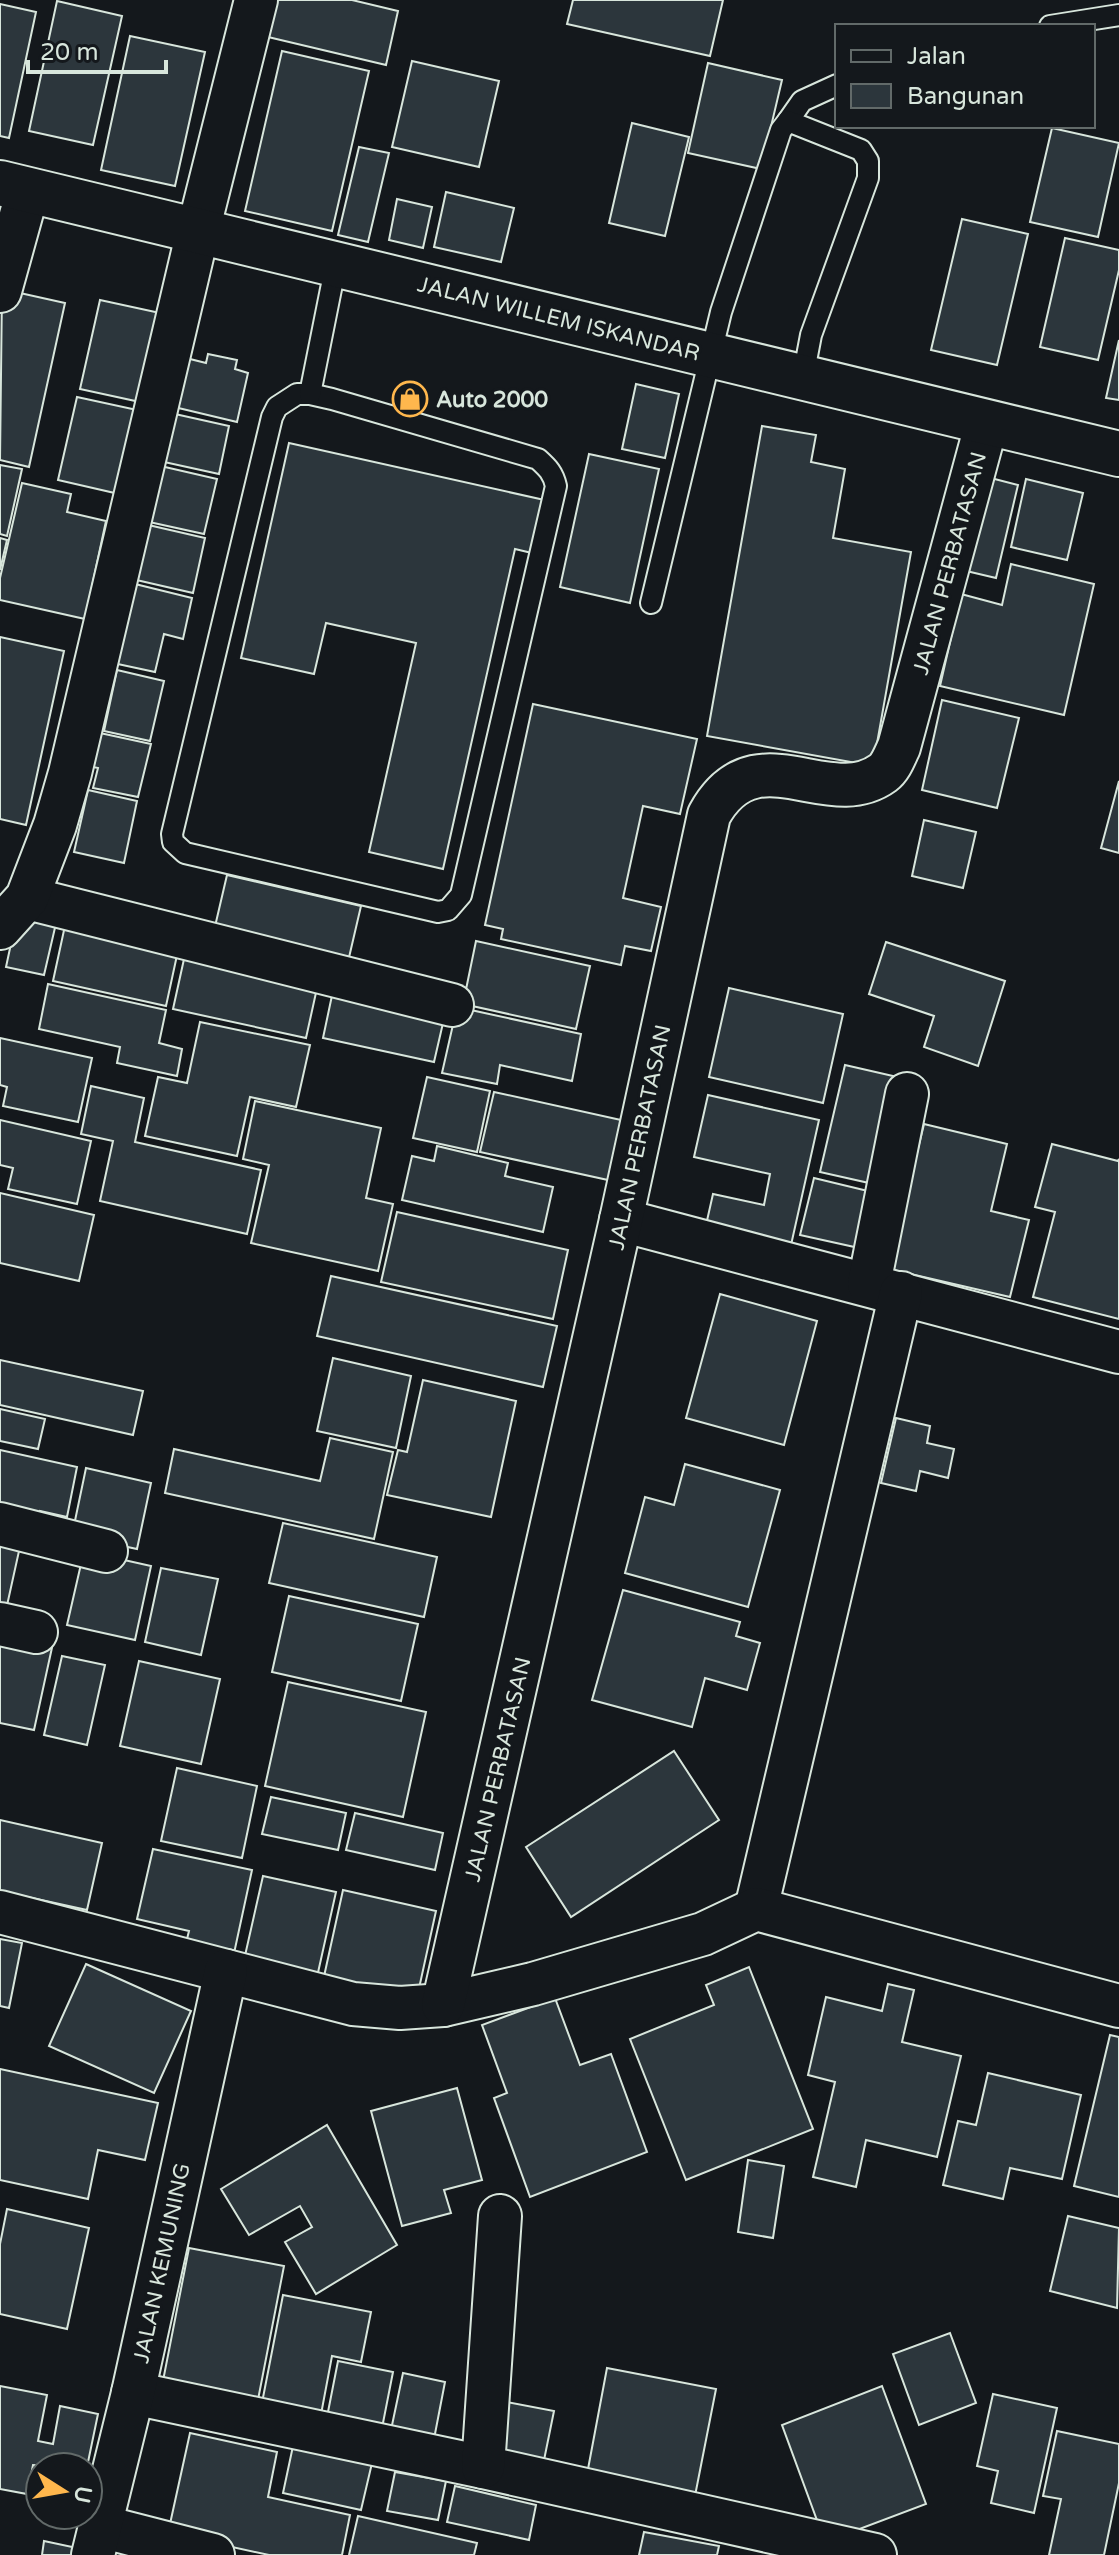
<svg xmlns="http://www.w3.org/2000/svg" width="1119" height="2555" viewBox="0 0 1119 2555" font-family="'Varela Round',sans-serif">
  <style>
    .building { fill: #2c363c; stroke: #d8e6dc; stroke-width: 2 }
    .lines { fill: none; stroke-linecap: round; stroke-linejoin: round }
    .lane-casing { stroke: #d8e6dc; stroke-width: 24 }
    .street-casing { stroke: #d8e6dc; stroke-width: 46 }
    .highway-casing { stroke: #d8e6dc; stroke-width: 48 }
    .lane { stroke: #14181c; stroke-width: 20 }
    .street { stroke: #14181c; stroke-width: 42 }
    .highway { stroke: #14181c; stroke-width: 44 }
    .labels { text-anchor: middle; stroke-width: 6; stroke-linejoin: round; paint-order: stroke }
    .street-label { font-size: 22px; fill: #d8e6dc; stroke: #14181c }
    .poi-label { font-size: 22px; font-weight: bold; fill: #d8e6dc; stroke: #14181c; text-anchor: start }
  </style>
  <rect width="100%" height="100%" fill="#14181c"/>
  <g class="building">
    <polygon points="277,0 352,0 398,11 386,65 268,37"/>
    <polygon points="573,0 723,0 710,56 567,24"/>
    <polygon points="57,1 122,16 93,145 29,131"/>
    <polygon points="0,4 36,12 9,138 0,136"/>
    <polygon points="130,36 205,52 175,186 101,170"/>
    <polygon points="282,51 369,71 332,231 245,211"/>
    <polygon points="412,61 499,81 479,167 392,147"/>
    <polygon points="708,63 782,80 761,169 688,153"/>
    <polygon points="632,123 689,137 665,236 609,223"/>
    <polygon points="1052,128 1119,143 1098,237 1030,222"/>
    <polygon points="359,147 389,153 368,242 338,235"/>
    <polygon points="446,192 514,208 501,262 434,247"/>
    <polygon points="397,199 432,207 423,248 389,240"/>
    <polygon points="962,219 1028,234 997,365 931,350"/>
    <polygon points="1065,238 1119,250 1119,270 1098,360 1040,347"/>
    <polygon points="2,289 65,303 29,467 0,460"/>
    <polygon points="100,300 160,313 140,402 80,389"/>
    <polygon points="1119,340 1119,400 1106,398"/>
    <polygon points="208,354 237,360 235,369 248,373 237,422 170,406 182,357 206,363"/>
    <polygon points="636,384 679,394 665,458 622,449"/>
    <polygon points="77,397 137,410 119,494 58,480"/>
    <polygon points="166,412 229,426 219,474 155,460"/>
    <polygon points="762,426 816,435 811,462 845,469 833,538 911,552 873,766 707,736"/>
    <polygon points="289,443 549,501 536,554 515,549 443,869 369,852 416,643 326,623 314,674 241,658"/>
    <polygon points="589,454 659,469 630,603 560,587"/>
    <polygon points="152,464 217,479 204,534 140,520"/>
    <polygon points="0,465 22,469 7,536 0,534"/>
    <polygon points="983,476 1018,485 996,578 962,570"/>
    <polygon points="1026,479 1083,493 1067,560 1011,547"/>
    <polygon points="22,483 71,494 67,512 106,521 85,619 0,600 0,578"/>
    <polygon points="144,524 205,538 193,593 132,579"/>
    <polygon points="0,538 7,540 0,570"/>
    <polygon points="1011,564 1094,584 1064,715 940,686 961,594 1002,605"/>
    <polygon points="131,583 192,598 183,639 164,634 155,672 113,663"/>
    <polygon points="0,637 64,651 26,825 0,819"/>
    <polygon points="117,670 164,681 150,741 104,731"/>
    <polygon points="942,700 1019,718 997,808 922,790"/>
    <polygon points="533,704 697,739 680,814 643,806 623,898 661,907 651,951 625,946 621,965 501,939 503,929 485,925"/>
    <polygon points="100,733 151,744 138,797 93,788 98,768 93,767"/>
    <polygon points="1119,781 1119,853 1101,848"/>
    <polygon points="88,790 137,801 124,863 74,852"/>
    <polygon points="924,820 976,832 963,888 912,876"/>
    <polygon points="227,875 361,906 347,966 213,935"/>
    <polygon points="18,911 57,919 44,975 6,967"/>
    <polygon points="66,921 179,946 166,1006 53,981"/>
    <polygon points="476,941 590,966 576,1029 463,1004"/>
    <polygon points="886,942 1005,981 978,1066 924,1047 934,1016 869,994"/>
    <polygon points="186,950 319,979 306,1038 173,1009"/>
    <polygon points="48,984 166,1010 159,1043 182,1049 177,1076 117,1063 120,1047 39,1029"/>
    <polygon points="334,986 446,1010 434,1062 323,1038"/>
    <polygon points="729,988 843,1014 823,1103 709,1077"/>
    <polygon points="457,1007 581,1034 572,1081 500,1065 497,1084 442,1073"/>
    <polygon points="200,1022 310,1045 296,1107 250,1097 237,1156 145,1136 158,1077 187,1083"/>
    <polygon points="0,1038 92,1058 78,1122 3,1106 7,1087 0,1085"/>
    <polygon points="845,1065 893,1076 869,1183 820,1172"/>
    <polygon points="427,1077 490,1091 477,1152 413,1138"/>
    <polygon points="91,1086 144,1098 135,1142 261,1170 247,1234 100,1201 113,1141 81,1134"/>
    <polygon points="494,1092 621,1120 608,1180 480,1152"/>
    <polygon points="708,1095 819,1120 791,1245 706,1225 713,1194 764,1205 770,1174 694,1157"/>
    <polygon points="255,1101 381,1128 366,1198 393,1204 378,1271 251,1243 269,1165 243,1159"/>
    <polygon points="0,1120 91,1141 77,1204 8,1189 13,1168 0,1165"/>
    <polygon points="924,1124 1007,1144 991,1211 1029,1220 1010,1297 889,1269"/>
    <polygon points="1052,1144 1118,1161 1119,1159 1119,1319 1033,1297 1055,1212 1035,1207"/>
    <polygon points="437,1146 508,1163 505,1176 553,1187 543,1232 402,1200 412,1156 434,1161"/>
    <polygon points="814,1178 872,1192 859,1248 800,1235"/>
    <polygon points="0,1193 94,1215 79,1281 0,1263"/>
    <polygon points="397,1212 568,1250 553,1319 381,1282"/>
    <polygon points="331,1276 557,1326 543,1387 317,1336"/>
    <polygon points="720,1294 817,1321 784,1445 686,1418"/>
    <polygon points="333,1358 411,1376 396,1448 317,1431"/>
    <polygon points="0,1360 143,1391 133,1435 0,1405"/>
    <polygon points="423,1380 516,1401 491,1517 387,1495 398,1450 407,1452"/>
    <polygon points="0,1409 45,1419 38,1449 0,1441"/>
    <polygon points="896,1418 930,1426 927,1443 954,1449 948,1478 920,1471 916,1491 881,1483"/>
    <polygon points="330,1438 393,1452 374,1539 165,1493 174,1449 320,1481"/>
    <polygon points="0,1450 77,1467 67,1517 40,1511 36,1528 0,1520"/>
    <polygon points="685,1464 780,1490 748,1607 625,1573 645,1497 674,1505"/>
    <polygon points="86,1468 151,1483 137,1549 72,1535"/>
    <polygon points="283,1523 437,1557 424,1617 269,1583"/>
    <polygon points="0,1537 21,1542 6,1610 0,1608"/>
    <polygon points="84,1551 151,1566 135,1640 67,1625"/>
    <polygon points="161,1568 218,1579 201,1655 145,1642"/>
    <polygon points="623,1590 740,1622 736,1636 760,1643 747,1690 705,1678 692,1727 592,1700"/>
    <polygon points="289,1596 418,1624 401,1701 272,1672"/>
    <polygon points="0,1632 53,1643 34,1730 0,1723"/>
    <polygon points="62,1656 105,1665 87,1745 44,1735"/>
    <polygon points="139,1661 220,1679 201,1764 120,1746"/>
    <polygon points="288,1682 426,1712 403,1817 265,1786"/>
    <polygon points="674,1751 719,1820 571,1917 526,1847"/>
    <polygon points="177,1768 257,1786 242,1858 161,1841"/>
    <polygon points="271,1797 346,1813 338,1850 262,1834"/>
    <polygon points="355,1813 443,1833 435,1870 346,1850"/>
    <polygon points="0,1820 102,1843 87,1910 0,1891"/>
    <polygon points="153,1849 252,1870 233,1958 185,1947 189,1931 137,1919"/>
    <polygon points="263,1876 336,1892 317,1977 244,1960"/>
    <polygon points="343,1890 436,1911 416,2002 323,1981"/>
    <polygon points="0,1939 22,1943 9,2008 0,2006"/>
    <polygon points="86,1964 191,2011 154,2093 49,2046"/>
    <polygon points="749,1967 813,2129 686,2180 630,2039 714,2005 706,1985"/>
    <polygon points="888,1984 914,1990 902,2042 961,2056 937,2157 866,2140 856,2187 813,2177 835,2082 808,2075 826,1997 882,2011"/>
    <polygon points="555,1998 580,2065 611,2054 647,2152 530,2197 494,2098 507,2093 482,2025"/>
    <polygon points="1110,2035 1119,2037 1119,2197 1074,2186"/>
    <polygon points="0,2069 158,2103 145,2160 98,2150 88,2199 0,2180"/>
    <polygon points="988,2073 1081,2095 1062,2179 1010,2168 1003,2199 943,2185 958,2121 976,2125"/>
    <polygon points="457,2088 482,2180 444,2190 451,2213 402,2226 371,2111"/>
    <polygon points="327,2125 397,2245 316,2294 285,2242 312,2227 300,2206 249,2235 221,2189"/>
    <polygon points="748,2160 784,2166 773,2238 738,2232"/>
    <polygon points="7,2209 89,2228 67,2329 0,2314 0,2244"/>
    <polygon points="1068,2216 1119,2228 1117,2308 1050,2291"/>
    <polygon points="189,2248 284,2266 256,2410 161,2391"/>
    <polygon points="283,2295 371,2312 361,2362 332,2356 319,2425 260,2413"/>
    <polygon points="950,2333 976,2403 919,2425 893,2354"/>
    <polygon points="338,2361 393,2372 382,2428 327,2417"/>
    <polygon points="607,2368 716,2389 693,2506 585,2485"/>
    <polygon points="403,2373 445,2382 434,2439 391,2430"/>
    <polygon points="0,2386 47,2395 38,2441 53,2444 60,2406 98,2414 87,2467 33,2465 27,2494 0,2489"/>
    <polygon points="882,2386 926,2504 825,2542 782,2425"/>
    <polygon points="993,2394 1057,2408 1034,2513 991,2503 998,2471 977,2466"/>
    <polygon points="507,2402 554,2411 543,2465 496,2456"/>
    <polygon points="1057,2431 1119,2444 1119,2483 1104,2555 1049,2555 1061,2499 1043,2496"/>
    <polygon points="190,2433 277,2452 268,2497 350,2515 342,2555 269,2555 168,2533"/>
    <polygon points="293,2446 372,2463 361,2510 283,2493"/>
    <polygon points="395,2472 446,2481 438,2520 387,2511"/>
    <polygon points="455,2486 536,2505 529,2540 447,2522"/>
    <polygon points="358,2516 477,2543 474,2555 349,2555"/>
    <polygon points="644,2532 719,2546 717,2555 639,2555"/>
    <polygon points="44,2541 77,2548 76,2555 42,2555"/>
  </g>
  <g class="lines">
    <g class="lane-casing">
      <g id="lane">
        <polyline points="1050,26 1119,15"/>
        <polyline points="788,121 802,101 837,85"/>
        <path d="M297,394H310L332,399L538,459C548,468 553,473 556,486L461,895L448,910L438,912L185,853L173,842L172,834L272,417L277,407Z"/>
        <polyline points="310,394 336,264"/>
        <polyline points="651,603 721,312 781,130 788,121 861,150 868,161 868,178 811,335 803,377"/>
      </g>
    </g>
    <g class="street-casing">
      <g id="street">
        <polyline points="0,291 28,190"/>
        <polyline points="27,898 452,1005"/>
        <polyline points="0,928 27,898 55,825 70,773 198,231 256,0"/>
        <polyline points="621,1220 1119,1352"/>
        <polyline points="869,1284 907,1094"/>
        <polyline points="0,1524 106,1551"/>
        <polyline points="0,1624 36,1632"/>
        <polyline points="756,1909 901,1293"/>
        <polyline points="0,1912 353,2004 400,2008 443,2005 533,1984 703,1934 756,1909 1119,2006"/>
        <path d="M443,2005L621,1220L709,815C755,731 828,813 883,773C891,767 895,755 899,747L987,422"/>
        <polyline points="133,2393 483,2467 875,2555"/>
        <polyline points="483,2467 500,2216"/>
        <polyline points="100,2526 213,2555"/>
        <polyline points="93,2555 133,2393 226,1971"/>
      </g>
    </g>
    <g class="highway-casing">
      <polyline id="highway" points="0,183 1119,454"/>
    </g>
    <use href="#lane" class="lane"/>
    <use href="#street" class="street"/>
    <use href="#highway" class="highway"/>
  </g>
  <defs>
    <g id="shop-ring" transform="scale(1.8)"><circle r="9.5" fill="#14181c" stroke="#ffb74d" stroke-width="1.5"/><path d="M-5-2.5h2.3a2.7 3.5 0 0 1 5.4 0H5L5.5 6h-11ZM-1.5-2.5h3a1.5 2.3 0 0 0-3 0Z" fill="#ffb74d"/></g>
  </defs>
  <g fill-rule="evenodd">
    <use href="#shop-ring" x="410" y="399"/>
  </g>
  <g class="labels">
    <g class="street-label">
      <text transform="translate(559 318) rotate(14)" y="8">JALAN WILLEM ISKANDAR</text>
      <text transform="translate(949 563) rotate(-75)" y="8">JALAN PERBATASAN</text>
      <text transform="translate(639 1137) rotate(-78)" y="8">JALAN PERBATASAN</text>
      <text transform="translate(497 1769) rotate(-77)" y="8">JALAN PERBATASAN</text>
      <text transform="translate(161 2263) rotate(-78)" y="8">JALAN KEMUNING</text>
    </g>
    <g class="poi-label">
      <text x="436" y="407">Auto 2000</text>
    </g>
  </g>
  <rect x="835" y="24" width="260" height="104" fill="#14181c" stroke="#626a69" stroke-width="2"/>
  <rect x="851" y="50" width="40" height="12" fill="#14181c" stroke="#626a69" stroke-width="2"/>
  <text x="907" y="64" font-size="24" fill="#d8e6dc">Jalan</text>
  <rect x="851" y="84" width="40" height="24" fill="#2c363c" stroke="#626a69" stroke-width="2"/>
  <text x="907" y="104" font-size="24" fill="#d8e6dc">Bangunan</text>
  <g transform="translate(64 2491) rotate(101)"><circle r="38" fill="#14181c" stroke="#626a69" stroke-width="2"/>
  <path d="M0-6L14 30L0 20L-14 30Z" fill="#ffb74d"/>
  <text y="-12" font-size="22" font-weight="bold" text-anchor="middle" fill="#d8e6dc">U</text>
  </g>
  <path d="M28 60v12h138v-12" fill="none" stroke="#d8e6dc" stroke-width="4"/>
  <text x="40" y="60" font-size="24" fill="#d8e6dc" stroke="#14181c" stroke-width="6" paint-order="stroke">20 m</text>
</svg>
